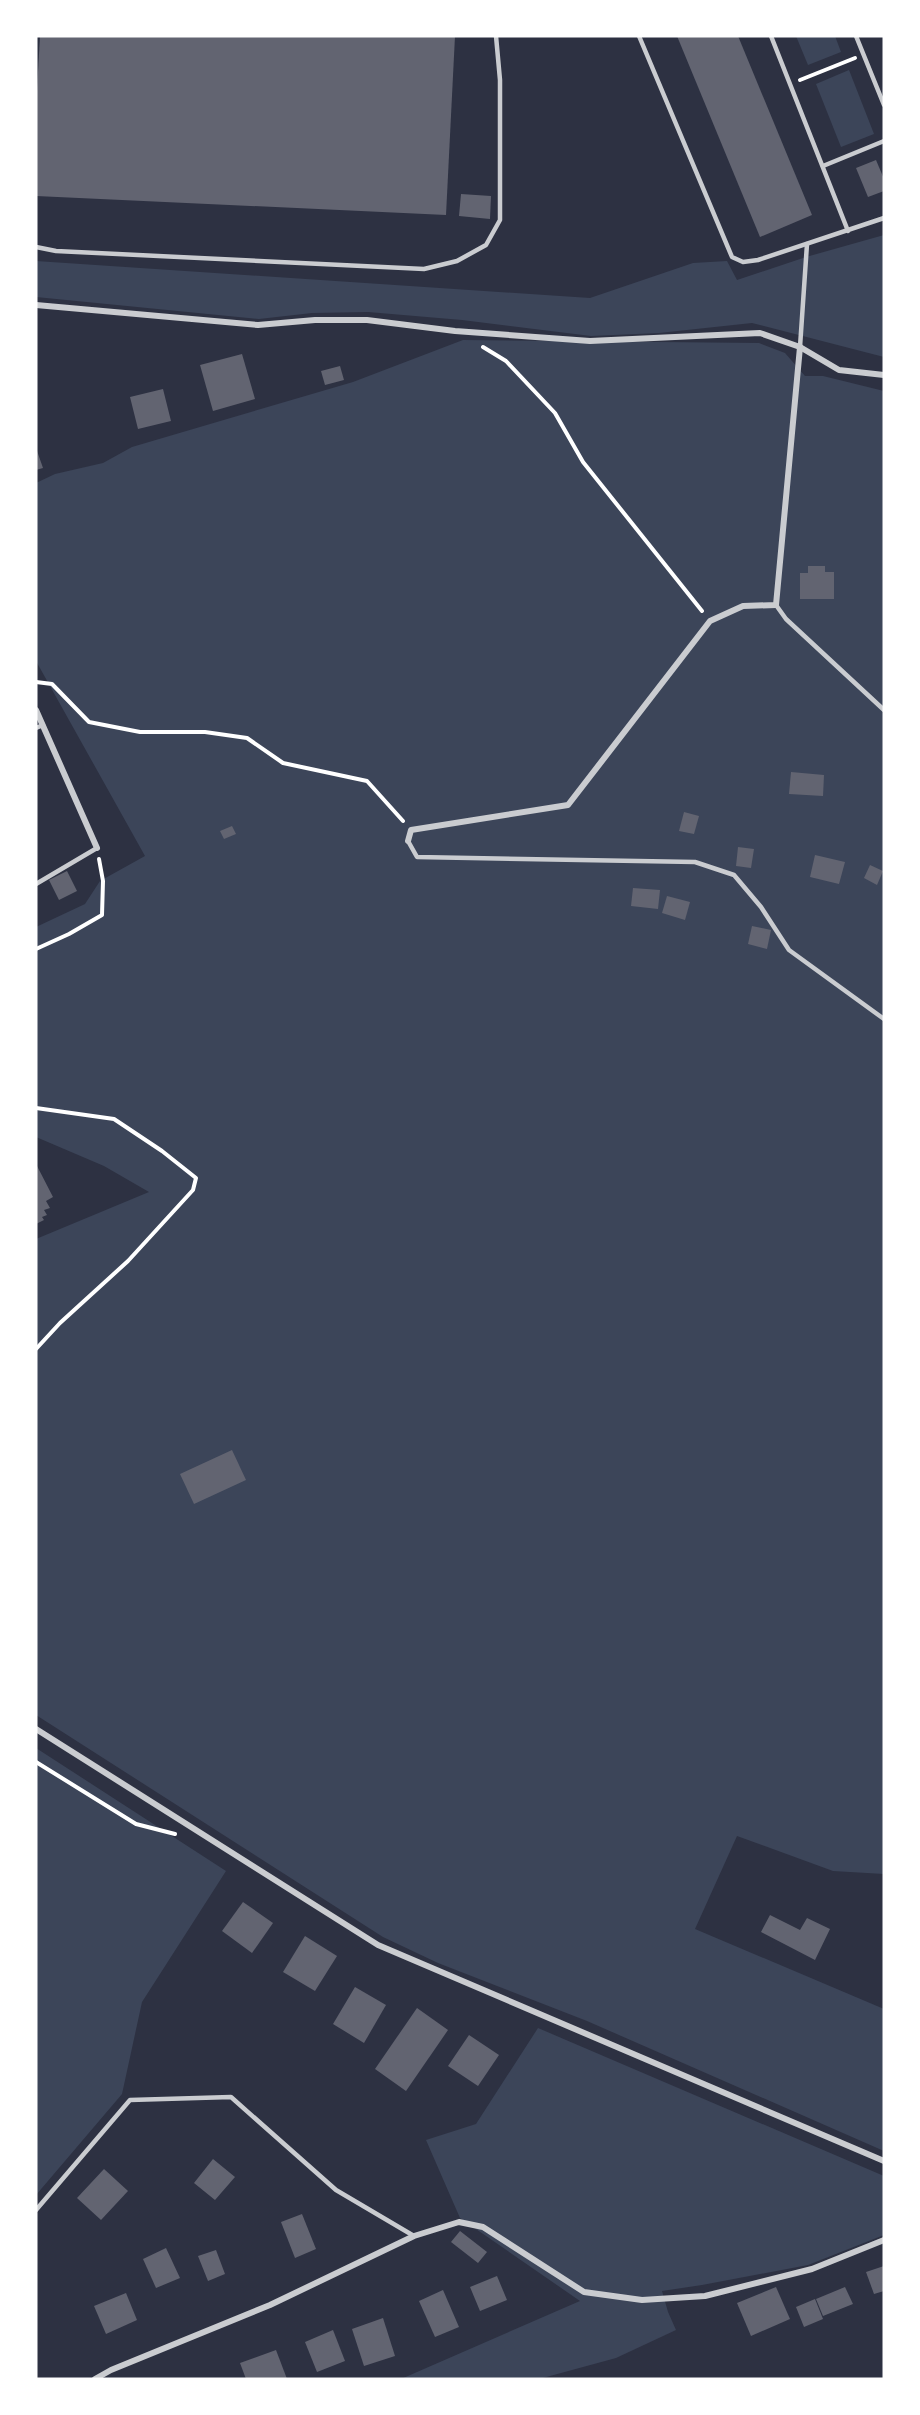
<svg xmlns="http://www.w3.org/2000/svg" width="920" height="2415" viewBox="0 0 920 2415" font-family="'PT Sans',sans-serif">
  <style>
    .green { fill: #3c4559 }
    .building { fill: #626471 }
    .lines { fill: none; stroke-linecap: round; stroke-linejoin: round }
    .path { stroke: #fff; stroke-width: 4 }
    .service { stroke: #caccd0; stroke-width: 4.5 }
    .minor { stroke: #caccd0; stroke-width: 6 }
  </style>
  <rect width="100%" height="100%" fill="#2d3142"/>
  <g class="green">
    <polygon points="796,36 835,36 841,52 808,65"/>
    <polygon points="849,70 874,134 841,147 816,84"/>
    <polygon points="884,235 884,357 752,323 659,333 591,336 462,320 368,312 312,313 259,319 36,297 36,261 590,298 693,263 727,261 737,280 806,257"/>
    <polygon points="463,340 759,343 785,353 805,376 823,376 884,391 884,1874 833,1871 737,1836 695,1929 884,2009 884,2151 587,2021 438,1963 383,1937 36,1715 36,1239 149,1192 104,1166 36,1137 36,927 85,904 100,881 145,856 36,661 36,483 55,474 103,463 132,447 353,382"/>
    <polygon points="36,1748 226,1871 142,2002 122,2094 36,2195"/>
    <polygon points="538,2028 884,2176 884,2235 808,2265 702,2285 662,2291 668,2312 676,2330 616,2358 539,2379 401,2379 580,2301 460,2218 426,2140 476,2124"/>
  </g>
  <g class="building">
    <polygon points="40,36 455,36 446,215 36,196 36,109"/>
    <polygon points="677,36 738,36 812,215 760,237"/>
    <polygon points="876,160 884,179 884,191 868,197 856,168"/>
    <polygon points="461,194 491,196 490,219 459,216"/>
    <polygon points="242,354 255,399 213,411 200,365"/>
    <polygon points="340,366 344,380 325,385 321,371"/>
    <polygon points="163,389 171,421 138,429 130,397"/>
    <polygon points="36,448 43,468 36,470"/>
    <polygon points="808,566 825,566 825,572 834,572 834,599 800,599 800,573 808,573"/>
    <polygon points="791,772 824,775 823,796 789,794"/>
    <polygon points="684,812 699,816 694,834 679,831"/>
    <polygon points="232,826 236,834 224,839 220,831"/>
    <polygon points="738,847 754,849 751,868 736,866"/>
    <polygon points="815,855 845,862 839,884 810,877"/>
    <polygon points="870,865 883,871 877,885 864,878"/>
    <polygon points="67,871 77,891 59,900 49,880"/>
    <polygon points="633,888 660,890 658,909 631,906"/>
    <polygon points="667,896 690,902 685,920 662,913"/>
    <polygon points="752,926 771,930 767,949 748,944"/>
    <polygon points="36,1164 53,1197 46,1201 50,1208 44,1210 47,1215 42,1217 44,1220 36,1224"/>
    <polygon points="232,1450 246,1480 194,1504 180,1474"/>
    <polygon points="243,1902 273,1923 252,1953 222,1931"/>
    <polygon points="770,1915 800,1930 807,1918 830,1929 815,1960 761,1932"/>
    <polygon points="305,1936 337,1956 315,1991 283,1972"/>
    <polygon points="355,1987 386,2005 364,2043 333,2024"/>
    <polygon points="417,2008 448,2030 406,2091 375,2069"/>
    <polygon points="469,2035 499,2055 478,2086 448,2066"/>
    <polygon points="213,2159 235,2177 215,2200 194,2183"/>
    <polygon points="104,2169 128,2191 101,2220 77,2198"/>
    <polygon points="302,2214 316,2249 295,2258 281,2222"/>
    <polygon points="460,2231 487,2252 478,2263 451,2242"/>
    <polygon points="166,2248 180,2278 156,2288 143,2259"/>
    <polygon points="216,2250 225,2274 208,2281 198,2256"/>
    <polygon points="884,2266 884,2291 874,2294 866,2272"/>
    <polygon points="497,2276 507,2300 480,2311 470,2287"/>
    <polygon points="776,2287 790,2319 751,2336 737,2303"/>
    <polygon points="845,2287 853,2304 823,2316 816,2299"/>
    <polygon points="443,2290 459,2327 435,2337 419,2301"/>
    <polygon points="126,2293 137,2320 106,2334 94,2306"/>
    <polygon points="815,2299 823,2319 804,2327 796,2307"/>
    <polygon points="383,2318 395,2356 364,2366 352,2329"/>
    <polygon points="333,2330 345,2361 317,2372 305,2342"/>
    <polygon points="276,2350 287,2379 246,2379 240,2363"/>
  </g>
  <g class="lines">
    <g class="path">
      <polyline points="800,80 855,58"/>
      <polyline points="483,347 506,361 555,413 583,462 702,611"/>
      <polyline points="36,682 52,684 89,722 140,732 205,732 247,738 283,763 367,781 403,821"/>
      <polyline points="36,949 69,934 102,915 103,881 99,859"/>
      <polyline points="36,1108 114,1119 162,1151 196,1178 193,1190 128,1261 60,1323 36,1349"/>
      <polyline points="36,1762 136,1824 175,1834"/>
    </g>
    <g class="service">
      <polyline points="639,36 732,257 743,262 758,260 884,218"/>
      <polyline points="771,36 848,231"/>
      <polyline points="856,36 884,105"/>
      <polyline points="823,166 884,141"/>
      <polyline points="36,247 56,251 424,269 457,261 486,245 500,220 500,80 496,36"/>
      <polyline points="800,347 807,244"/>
      <polyline points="776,605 786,619 884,710"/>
      <polyline points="36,728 43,725"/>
      <polyline points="408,841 417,857 695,862 734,875 761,907 789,950 884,1019"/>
      <polyline points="36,884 97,848"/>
      <polyline points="36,2210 130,2100 231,2097 336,2190 414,2236"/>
    </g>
    <g class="minor">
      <polyline points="36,305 258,325 315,320 367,320 455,331 590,341 760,333 800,347 839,370 884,375"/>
      <polyline points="36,710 97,848"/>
      <polyline points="408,841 411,830 568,805 710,621 743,606 776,605 800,347"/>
      <polyline points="36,1729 378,1945 884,2161"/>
      <polyline points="95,2379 111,2370 270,2305 414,2236 459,2222 483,2227 584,2292 642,2300 705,2296 812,2269 884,2240"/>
    </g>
  </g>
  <rect width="920" height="2415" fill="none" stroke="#ffffff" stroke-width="75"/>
</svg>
